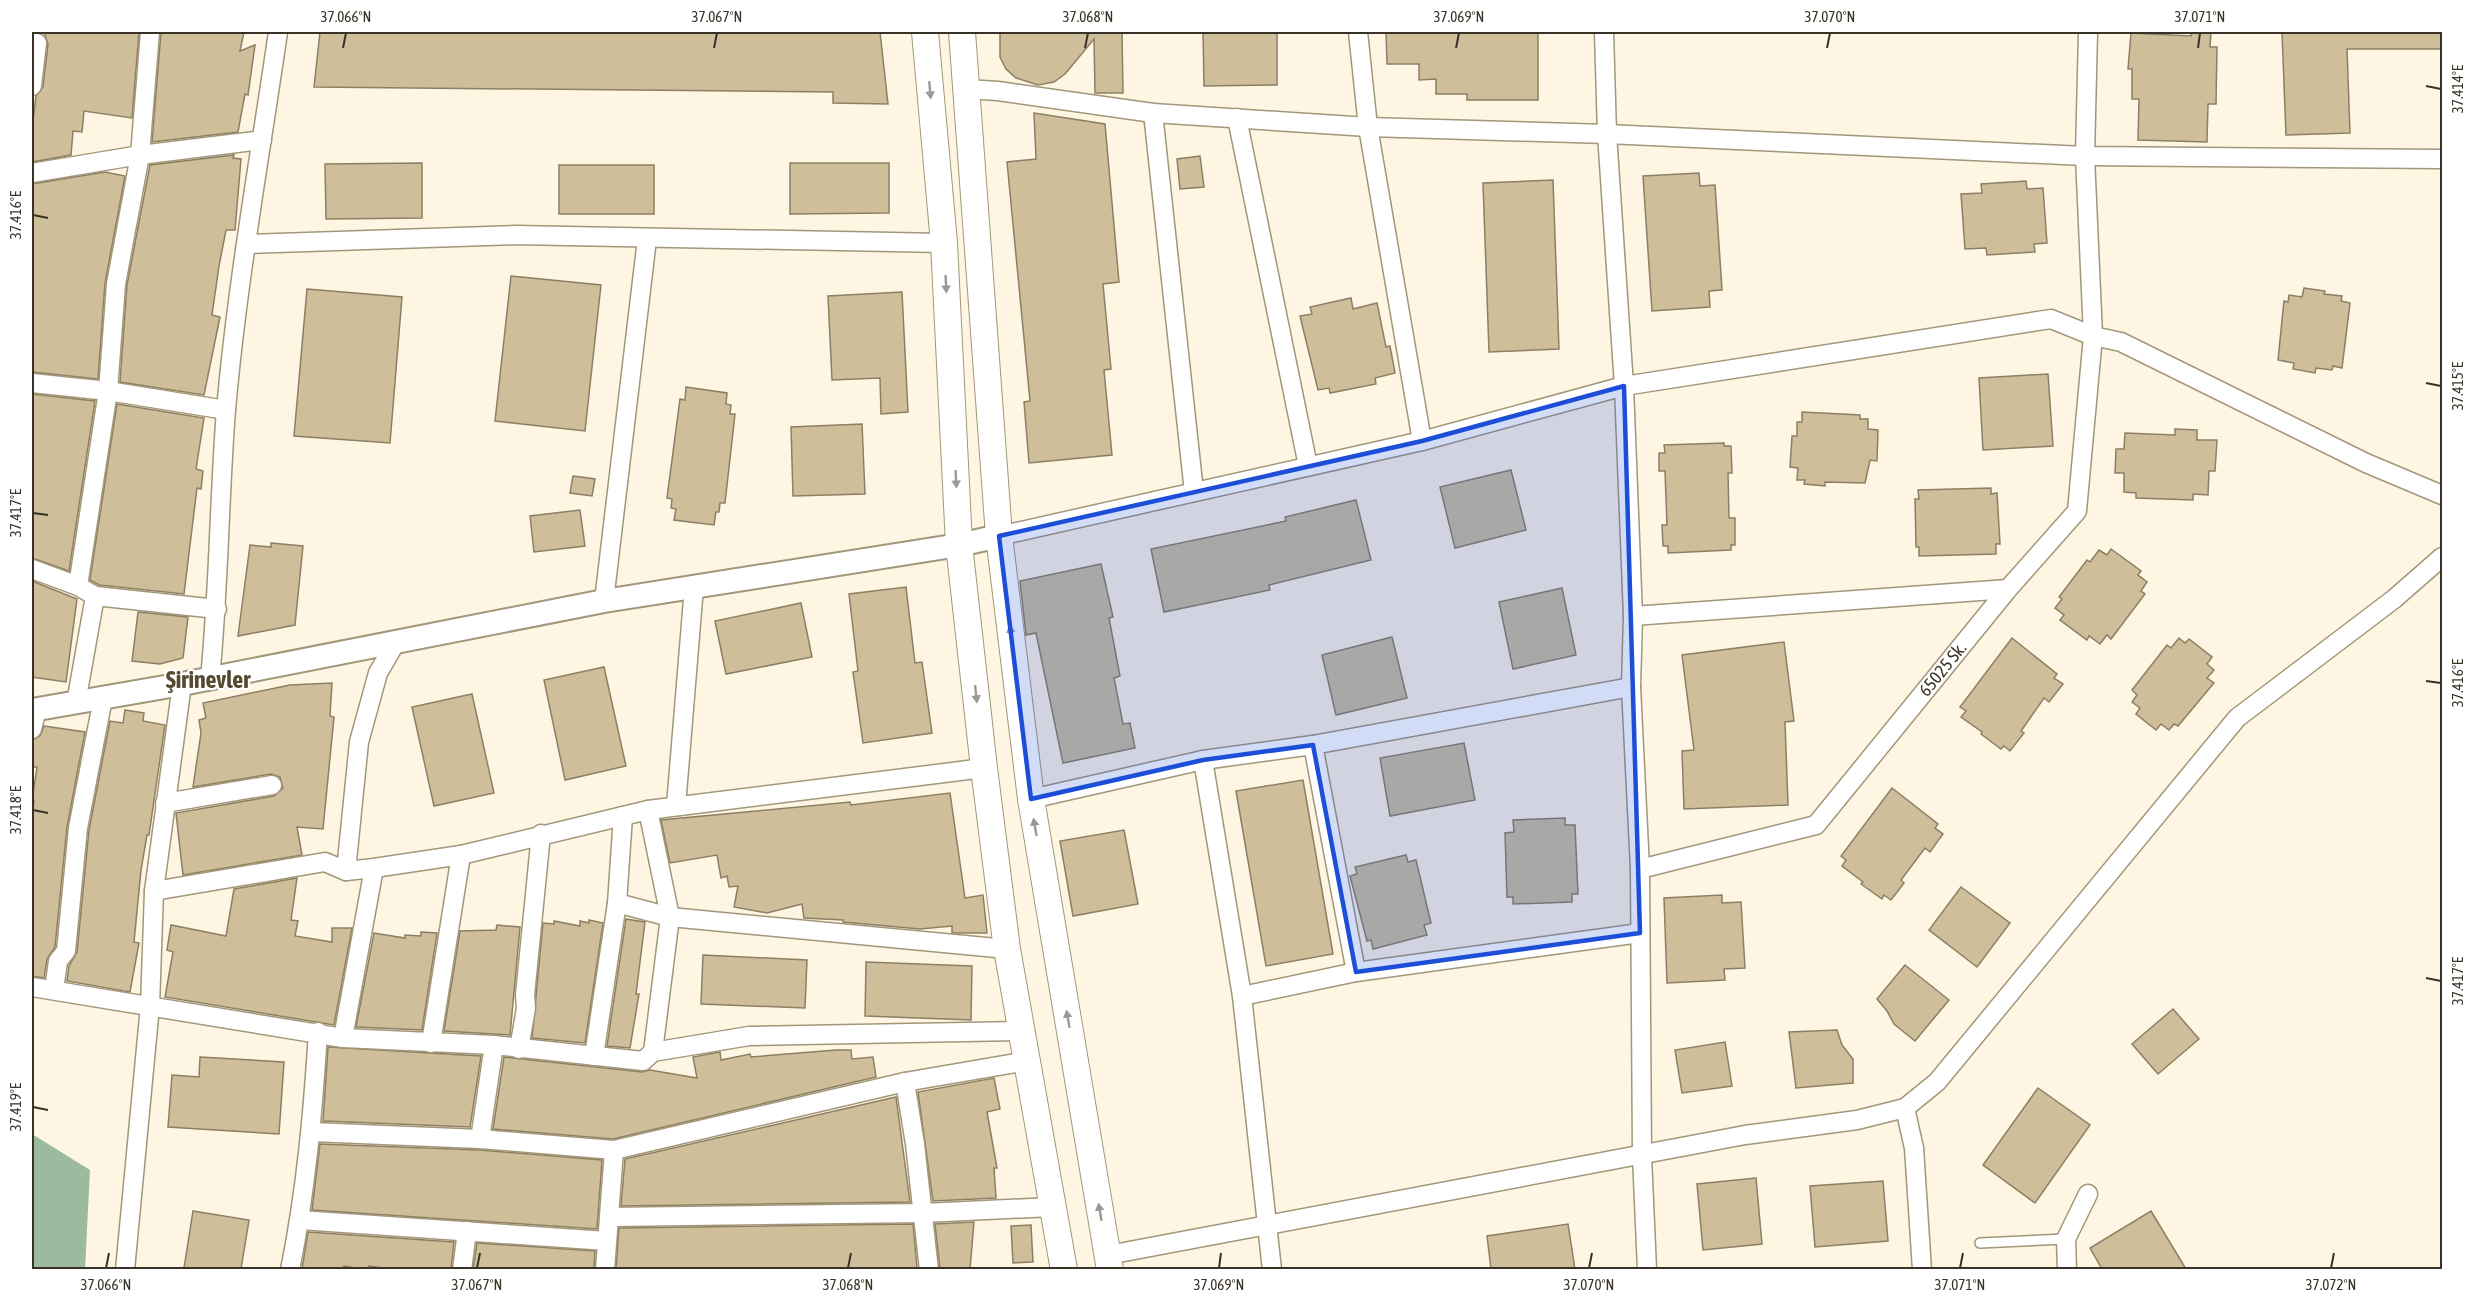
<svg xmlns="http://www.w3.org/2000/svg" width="2474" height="1301" viewBox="0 0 2474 1301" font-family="'Asap Condensed',sans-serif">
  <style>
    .forest { fill: #9cba9e }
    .building { fill: #cebe9a; stroke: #8c7f63; stroke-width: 1.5 }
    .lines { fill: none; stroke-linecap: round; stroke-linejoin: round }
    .service-casing { stroke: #a39679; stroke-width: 12 }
    .minor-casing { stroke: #a39679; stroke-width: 21 }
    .tertiary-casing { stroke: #a39679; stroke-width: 26 }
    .secondary-casing { stroke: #a39679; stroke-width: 28 }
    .service { stroke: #fff; stroke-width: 9 }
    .minor { stroke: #fff; stroke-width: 18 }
    .tertiary { stroke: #fff; stroke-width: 22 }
    .secondary { stroke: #fff; stroke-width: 26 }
    .oneway { fill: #9c9993 }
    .marked { fill: #1d4ed8; fill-opacity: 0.2; stroke: #1d4ed8; stroke-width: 4.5; stroke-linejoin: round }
    .ticks { fill: none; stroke: #393327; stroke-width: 2 }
    .labels { text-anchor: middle; stroke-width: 4.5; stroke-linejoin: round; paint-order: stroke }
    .street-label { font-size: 18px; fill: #393327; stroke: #fff }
    .district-label { font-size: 24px; font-weight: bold; fill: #55492f; stroke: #fff }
    .neatline { fill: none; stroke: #393327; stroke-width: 2 }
    .ticks-label { font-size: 15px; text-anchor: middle; fill: #393327 }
  </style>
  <rect width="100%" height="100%" fill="#fef6e3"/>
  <polygon class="forest" points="32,1134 90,1170 85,1269 32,1269"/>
  <g class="building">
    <polygon points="44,32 139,32 132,118 84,111 82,132 73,131 71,155 32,162 32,130 36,96 43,87 48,44"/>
    <polygon points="161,32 244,32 240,51 255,45 248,95 245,94 238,132 152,142"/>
    <polygon points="320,32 880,32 888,104 833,103 833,92 314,87"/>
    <polygon points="1000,32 1122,32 1123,93 1095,93 1094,39 1065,74 1054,82 1038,85 1016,78 1006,69 1000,57"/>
    <polygon points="1203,32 1277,32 1277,85 1204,86"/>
    <polygon points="1386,32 1538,32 1538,100 1467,100 1467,94 1436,94 1436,79 1419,80 1419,64 1387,64"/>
    <polygon points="2191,32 2211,32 2210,47 2217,47 2216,104 2208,104 2207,142 2138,140 2139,99 2132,99 2132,69 2128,69 2131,33 2191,36"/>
    <polygon points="2282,32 2442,32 2442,49 2347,49 2350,133 2286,135"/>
    <polygon points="1034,113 1105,124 1119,282 1103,284 1111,369 1104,370 1112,455 1029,463 1024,402 1030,401 1007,162 1036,159"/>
    <polygon points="234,155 233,158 241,159 235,230 226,230 219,266 212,315 220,317 204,395 120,382 127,285 150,165"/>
    <polygon points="1200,156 1204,187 1180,189 1177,159"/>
    <polygon points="422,163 422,218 326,219 325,164"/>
    <polygon points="790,163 889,163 889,213 790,214"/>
    <rect x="559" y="165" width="95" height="49"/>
    <polygon points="105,172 125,176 105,283 98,379 32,372 32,184"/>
    <polygon points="1699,173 1700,186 1715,185 1722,290 1709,291 1710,307 1652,311 1643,176"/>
    <polygon points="1553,180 1559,349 1489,352 1483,183"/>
    <polygon points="2026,181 2027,189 2043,188 2047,243 2034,244 2035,252 1987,255 1986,248 1965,249 1961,194 1982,193 1981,184"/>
    <polygon points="511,276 601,285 585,431 495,421"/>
    <polygon points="2304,288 2325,291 2324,294 2342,296 2341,301 2350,303 2342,368 2333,366 2332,370 2316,368 2315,373 2293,369 2294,363 2278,360 2284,301 2288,302 2289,295 2302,297"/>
    <polygon points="307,289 402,297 390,443 294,436"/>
    <polygon points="902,292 908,412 881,414 880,378 832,380 828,296"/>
    <polygon points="1351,298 1353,309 1377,303 1386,347 1390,346 1395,373 1375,378 1376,384 1330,393 1329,388 1318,390 1300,316 1312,314 1310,307"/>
    <polygon points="2048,374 2053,446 1983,450 1979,378"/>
    <polygon points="686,387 727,393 726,404 731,405 730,414 735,414 725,503 720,503 719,512 716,512 714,525 674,520 676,509 671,508 672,499 667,498 680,399 685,400"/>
    <polygon points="32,394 95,401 69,571 32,558"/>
    <polygon points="117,404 204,418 196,469 203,471 201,489 197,488 184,594 99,585 90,580"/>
    <polygon points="1802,412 1860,415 1860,419 1868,419 1868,429 1878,430 1877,461 1870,460 1865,483 1825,482 1825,486 1804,484 1805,480 1797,480 1798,468 1790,467 1792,436 1797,436 1797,422 1802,422"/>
    <polygon points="862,424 865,494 793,496 791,427"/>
    <polygon points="2175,429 2197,430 2197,440 2217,440 2215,471 2209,471 2208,495 2193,494 2193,500 2136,498 2136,493 2124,492 2124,473 2115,473 2116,449 2124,449 2125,433 2175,435"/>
    <polygon points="1724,443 1724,446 1731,446 1732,473 1728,473 1729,518 1735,518 1735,545 1731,545 1731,550 1668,553 1668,546 1663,546 1662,525 1667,525 1665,471 1659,471 1659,453 1665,453 1664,445"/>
    <polygon points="1511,470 1526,530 1455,548 1440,487"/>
    <polygon points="573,476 595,479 592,496 570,493"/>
    <polygon points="1991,488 1991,494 1997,493 2000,544 1996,544 1996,554 1919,556 1919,547 1916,547 1915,499 1919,499 1918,490"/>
    <polygon points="1356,500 1371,560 1269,585 1270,590 1164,612 1151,549 1286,521 1285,517"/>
    <polygon points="580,510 585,546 534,552 530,516"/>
    <polygon points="271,543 303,546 295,625 238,636 250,545 271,547"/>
    <polygon points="2111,549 2141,571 2138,575 2147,582 2141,591 2145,594 2111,639 2107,635 2100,644 2089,636 2087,640 2060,620 2064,615 2055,608 2062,599 2059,597 2087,560 2090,562 2099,550 2107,555"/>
    <polygon points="1101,564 1113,617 1109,618 1120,676 1114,678 1123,724 1130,723 1135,748 1063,763 1036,633 1026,635 1020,581"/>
    <polygon points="32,581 77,599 66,682 32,677"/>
    <polygon points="906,587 915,663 922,662 932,733 863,743 853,672 858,671 849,594"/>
    <polygon points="1562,588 1576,655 1513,669 1499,602"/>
    <polygon points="801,603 812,657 726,674 715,621"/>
    <polygon points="138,612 188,617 183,658 160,664 132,661"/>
    <polygon points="1392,637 1407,698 1336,715 1322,655"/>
    <polygon points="2012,638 2057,674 2054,678 2063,684 2049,702 2044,698 2021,731 2024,733 2010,751 2004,746 2001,749 1981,734 1982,732 1961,717 1966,711 1960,707"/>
    <polygon points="2179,638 2185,643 2189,639 2212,657 2207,664 2214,670 2207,678 2214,683 2178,726 2174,724 2169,730 2161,724 2156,730 2136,714 2140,708 2132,702 2137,695 2132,690 2167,645 2171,648"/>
    <polygon points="1784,642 1794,721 1785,722 1788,805 1684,809 1682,751 1694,750 1682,655"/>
    <polygon points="604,667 626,766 565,780 544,680"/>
    <polygon points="332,683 330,716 334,717 323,829 297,827 302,855 183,875 176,813 274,796 283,788 280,777 271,774 193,787 201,733 199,720 206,718 203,703 290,685"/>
    <polygon points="472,694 494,793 434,806 412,707"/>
    <polygon points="125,710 144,713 143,721 165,725 149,835 147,835 141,870 134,942 139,943 130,992 67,981 69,966 77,952 89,830 110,721 123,723"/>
    <polygon points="44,726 85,732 67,827 55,947 47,959 44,978 32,976 32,817 34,801 32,800 37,767 32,767 32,740 40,736"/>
    <polygon points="1464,743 1475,800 1390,816 1380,758"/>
    <polygon points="1303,780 1333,954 1266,966 1236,791"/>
    <polygon points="1892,788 1938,824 1935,828 1943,834 1930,852 1925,848 1901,880 1904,883 1891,900 1884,895 1882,899 1861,884 1863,882 1842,866 1846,860 1841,856"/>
    <polygon points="950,793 965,898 983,895 987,933 952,933 952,926 920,929 843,922 843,920 804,918 802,904 767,913 734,907 738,886 729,887 727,876 721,878 717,855 670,863 661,820 850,802 851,805"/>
    <polygon points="1565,818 1565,825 1575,825 1578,894 1572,894 1572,902 1513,904 1513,897 1507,897 1505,833 1514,832 1513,820"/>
    <polygon points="1124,830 1138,904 1073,916 1060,841"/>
    <polygon points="1406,855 1408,862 1416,860 1431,923 1424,925 1427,935 1373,949 1371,940 1367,941 1350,876 1357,874 1355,867"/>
    <polygon points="297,878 291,920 298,921 295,936 332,942 332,928 352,928 334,1025 165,997 173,952 167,950 171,925 226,936 234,889"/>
    <polygon points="1961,887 2010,923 1977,967 1929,930"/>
    <polygon points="1722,895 1722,903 1741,902 1745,968 1724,969 1725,980 1667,983 1664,898"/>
    <polygon points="626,919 645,922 636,994 639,994 630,1048 607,1046"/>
    <polygon points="589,920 603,923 585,1043 532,1038 543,923 554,924 554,921 580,926 580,921 589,923"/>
    <polygon points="497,925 520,927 510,1035 444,1031 460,931 496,930"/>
    <polygon points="421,932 437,933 422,1030 356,1027 374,933 405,938 405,935 421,936"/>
    <polygon points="703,955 807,960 805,1008 701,1004"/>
    <polygon points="866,962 972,966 971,1020 865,1016"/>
    <polygon points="1905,965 1949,1000 1915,1041 1894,1024 1887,1011 1877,999"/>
    <polygon points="2173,1009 2199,1039 2158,1074 2132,1044"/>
    <polygon points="1837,1030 1842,1045 1853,1059 1853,1083 1796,1088 1789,1032"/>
    <polygon points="1725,1042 1732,1086 1682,1093 1675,1050"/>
    <polygon points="328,1047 481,1056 470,1127 323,1121"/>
    <polygon points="836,1050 851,1050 852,1059 873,1057 876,1077 613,1139 493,1129 504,1057 642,1072 650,1070 697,1078 693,1057 720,1052 721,1060 750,1054 751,1057"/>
    <polygon points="200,1057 284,1062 279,1134 168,1127 172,1075 199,1077"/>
    <polygon points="994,1078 1000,1109 987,1112 997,1168 994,1168 996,1198 933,1201 918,1092"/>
    <polygon points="2038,1088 2090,1125 2035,1203 1983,1165"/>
    <polygon points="896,1097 910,1202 621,1206 625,1159"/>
    <polygon points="320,1144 479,1150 602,1160 597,1229 312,1210"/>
    <polygon points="1756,1178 1762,1244 1703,1250 1697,1184"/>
    <polygon points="1883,1181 1888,1241 1815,1247 1810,1186"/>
    <polygon points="193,1211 249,1220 241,1269 184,1268"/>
    <polygon points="2151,1211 2186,1269 2102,1269 2090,1248"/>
    <polygon points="974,1222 970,1269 940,1269 935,1224"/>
    <polygon points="913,1224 917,1268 616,1269 619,1228"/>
    <polygon points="1568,1224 1575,1269 1491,1269 1487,1236"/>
    <polygon points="1031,1225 1033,1262 1013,1263 1011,1226"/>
    <polygon points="308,1232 454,1242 451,1269 388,1269 369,1266 369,1269 363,1269 344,1266 343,1269 302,1269"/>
    <polygon points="477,1243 595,1251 594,1269 473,1269"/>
  </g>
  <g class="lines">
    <g class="service-casing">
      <polyline id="service" points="1980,1243 2066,1239"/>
    </g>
    <g class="minor-casing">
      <g id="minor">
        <polyline points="1358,32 1368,127 1422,441"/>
        <polyline points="1604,32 1607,134 1624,386 1633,616 1631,687 1640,869 1642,1156 1647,1270"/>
        <polyline points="32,42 37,43 32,86"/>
        <polyline points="967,89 998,91 1153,113 1368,127 1607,134 2085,156 2442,159"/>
        <polyline points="1153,113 1194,492"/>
        <polyline points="1237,118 1308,466"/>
        <polyline points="32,173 140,155 262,140"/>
        <polyline points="247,244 515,235 944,243"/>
        <polyline points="32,383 108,391 226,410"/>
        <polyline points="999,536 1422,441 1624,386 2051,319 2093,336 2121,342 2366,463 2442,495"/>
        <polyline points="32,569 78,586"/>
        <polyline points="95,596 217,609"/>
        <polyline points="604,601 647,239"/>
        <polyline points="1633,616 2008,589"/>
        <path d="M210,678C219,589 219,499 226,410C237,283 260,157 278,32"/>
        <polyline points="76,703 95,596 78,586 108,391 116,284 140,155 150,32"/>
        <polyline points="32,729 37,709"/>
        <polyline points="1313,745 1356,972"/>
        <polyline points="1203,760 1242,996 1272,1270"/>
        <polyline points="1031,799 1203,760 1313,745 1631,687"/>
        <polyline points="165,803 272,785"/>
        <polyline points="676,806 694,587"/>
        <polyline points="648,810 670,917 653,1052"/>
        <path id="s1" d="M1640,869L1816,825L2008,589L2077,511L2093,336L2085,156L2088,32"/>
        <polyline points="346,871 359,742 378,673 396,642"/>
        <polyline points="154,891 325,862 346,871 374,868 461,855 648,810 984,768"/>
        <polyline points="617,903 670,917 1007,949"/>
        <polyline points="32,987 343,1038 494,1045 643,1061 653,1052 749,1036 1022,1031"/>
        <polyline points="54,990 58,961 66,951 78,828 103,698"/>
        <polyline points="1242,996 1356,972 1640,933"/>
        <polyline points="343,1038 374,868"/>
        <polyline points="431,1043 461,855"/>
        <polyline points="519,1049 526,1008 525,995 541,834"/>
        <polyline points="594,1056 617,903 623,816"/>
        <polyline points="905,1082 915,1144 929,1270"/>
        <polyline points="1905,1108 1914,1148 1922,1270"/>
        <polyline points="312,1132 480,1139 614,1150 905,1082 1027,1061"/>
        <polyline points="480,1139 494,1045"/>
        <polyline points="610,1217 923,1213 1052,1207"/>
        <polyline points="300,1220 607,1241"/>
        <polyline points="1108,1255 1745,1135 1857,1120 1905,1108 1937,1082 2237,718 2394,599 2442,557"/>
        <polyline points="125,1270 150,1006 154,891 182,684"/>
        <path d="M290,1270C306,1191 313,1112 318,1032"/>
        <polyline points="462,1270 467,1231"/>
        <polyline points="605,1270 614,1150"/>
        <polyline points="2067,1270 2066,1239 2088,1194"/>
      </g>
    </g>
    <g class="tertiary-casing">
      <polyline id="tertiary" points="32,710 182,684 604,601 959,545 999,536"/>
    </g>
    <g class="secondary-casing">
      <g id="secondary">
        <polyline points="925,32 944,243 959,545 984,768 1007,949 1064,1270"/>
        <polyline points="962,32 999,536 1031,799 1110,1270"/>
      </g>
    </g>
    <use href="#service" class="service"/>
    <use href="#minor" class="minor"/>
    <use href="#tertiary" class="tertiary"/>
    <use href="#secondary" class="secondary"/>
  </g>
  <defs><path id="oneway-solid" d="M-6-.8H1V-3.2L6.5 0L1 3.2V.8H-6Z" transform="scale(1.5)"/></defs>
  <g class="oneway">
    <use href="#oneway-solid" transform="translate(930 90) rotate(85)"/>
    <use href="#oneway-solid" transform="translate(946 284) rotate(87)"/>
    <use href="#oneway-solid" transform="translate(956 479) rotate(87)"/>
    <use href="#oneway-solid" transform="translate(1011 634) rotate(-97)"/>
    <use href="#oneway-solid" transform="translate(976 694) rotate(84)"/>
    <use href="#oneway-solid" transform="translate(1035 827) rotate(-100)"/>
    <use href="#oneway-solid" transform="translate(1068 1019) rotate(-100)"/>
    <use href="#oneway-solid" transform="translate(1100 1212) rotate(-100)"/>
  </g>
  <path class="marked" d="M1624,386L1640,933L1356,972L1313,745L1203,760L1031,799L999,536L1422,441Z"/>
  <path class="ticks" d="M343,48L346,33M714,48L717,33M1085,48L1088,33M1456,48L1459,33M1827,48L1830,33M2198,48L2200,33M2426,86L2441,89M33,215L48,218M2426,383L2441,386M33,513L48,515M2426,681L2441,683M33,810L48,813M2426,978L2441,981M33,1107L48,1110M106,1268L109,1253M477,1268L480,1253M848,1268L851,1253M1219,1268L1221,1253M1589,1268L1592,1253M1960,1268L1963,1253M2331,1268L2334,1253"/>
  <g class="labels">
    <g class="street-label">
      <text dy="6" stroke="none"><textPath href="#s1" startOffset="382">65025 Sk.</textPath></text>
    </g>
    <g class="district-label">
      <text x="208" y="688">Şirinevler</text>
    </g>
  </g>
  <rect width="2474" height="1301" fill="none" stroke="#ffffff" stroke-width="66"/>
  <rect x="33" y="33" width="2408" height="1235" class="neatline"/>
  <g class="ticks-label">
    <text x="346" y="22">37.066°N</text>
    <text x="717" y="22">37.067°N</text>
    <text x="1088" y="22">37.068°N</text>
    <text x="1459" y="22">37.069°N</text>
    <text x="1830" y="22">37.070°N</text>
    <text x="2200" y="22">37.071°N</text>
    <text transform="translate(2458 89) rotate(-90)" y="5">37.414°E</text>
    <text transform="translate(16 215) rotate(-90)" y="5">37.416°E</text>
    <text transform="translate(2458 386) rotate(-90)" y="5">37.415°E</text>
    <text transform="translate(16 513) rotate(-90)" y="5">37.417°E</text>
    <text transform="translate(2458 683) rotate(-90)" y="5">37.416°E</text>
    <text transform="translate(16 810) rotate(-90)" y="5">37.418°E</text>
    <text transform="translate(2458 981) rotate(-90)" y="5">37.417°E</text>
    <text transform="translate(16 1107) rotate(-90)" y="5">37.419°E</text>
    <text x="106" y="1290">37.066°N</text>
    <text x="477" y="1290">37.067°N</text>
    <text x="848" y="1290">37.068°N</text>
    <text x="1219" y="1290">37.069°N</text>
    <text x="1589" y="1290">37.070°N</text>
    <text x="1960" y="1290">37.071°N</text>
    <text x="2331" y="1290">37.072°N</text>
  </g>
</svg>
